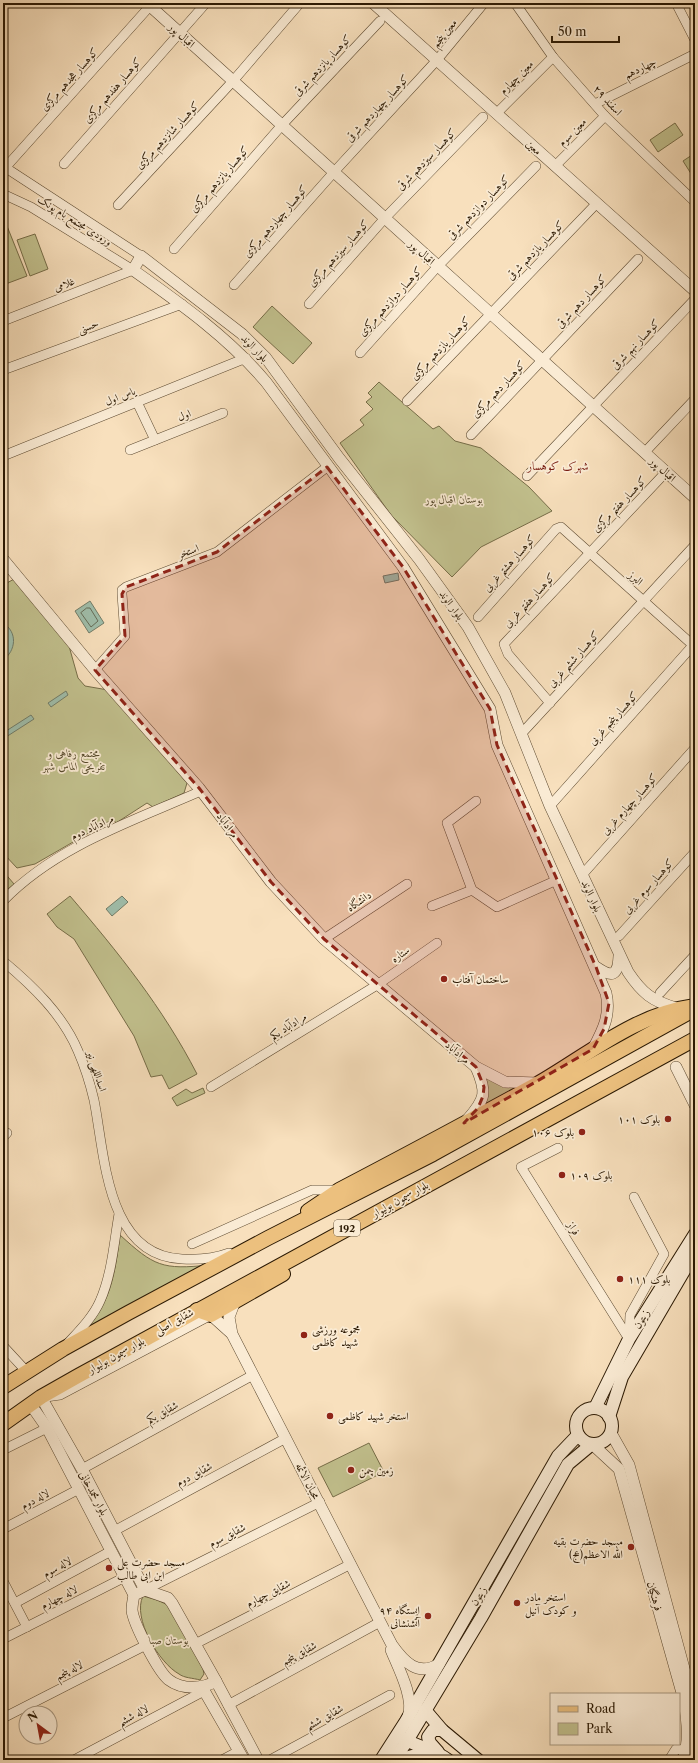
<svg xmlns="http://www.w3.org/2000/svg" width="698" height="1763" viewBox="0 0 698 1763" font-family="'Libre Caslon Text',Amiri,serif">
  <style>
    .green { fill: #c2c18e; stroke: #766d48 }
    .water { fill: #9fbeab; stroke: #717c68 }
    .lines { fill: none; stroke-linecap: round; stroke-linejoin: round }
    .shore { stroke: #656c57; stroke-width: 1 }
    .minor-casing { stroke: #5e4b32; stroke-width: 10 }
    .tertiary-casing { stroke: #5e4b32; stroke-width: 12 }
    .secondary-casing { stroke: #2b1903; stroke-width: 14 }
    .primary-casing { stroke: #2b1903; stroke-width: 16 }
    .minor { stroke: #faebd4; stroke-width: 9 }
    .tertiary { stroke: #faebd4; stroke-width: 11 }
    .secondary { stroke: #faebd4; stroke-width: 12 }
    .primary { stroke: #ecc07e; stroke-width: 14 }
    .marked { fill: #8f2418; fill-opacity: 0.2; stroke: #8f2418; stroke-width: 3; stroke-dasharray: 8 5; stroke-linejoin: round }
    .poi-dot { fill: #8f2418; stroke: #faebd4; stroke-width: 1.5 }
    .labels { text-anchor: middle; stroke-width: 3.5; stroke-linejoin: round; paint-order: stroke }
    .shield { fill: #faebd4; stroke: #695842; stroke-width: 1 }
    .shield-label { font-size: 10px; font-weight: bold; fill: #2b1903 }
    .street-label { font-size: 11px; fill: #2b1903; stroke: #faebd4 }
    .park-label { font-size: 11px; font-style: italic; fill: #584b2d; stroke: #faebd4 }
    .poi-label { font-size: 11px; fill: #2b1903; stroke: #faebd4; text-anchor: start }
    .neighbourhood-label { font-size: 12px; fill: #7a1f14; stroke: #faebd4 }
  </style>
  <rect width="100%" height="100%" fill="#f8e0bd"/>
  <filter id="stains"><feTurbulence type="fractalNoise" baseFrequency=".005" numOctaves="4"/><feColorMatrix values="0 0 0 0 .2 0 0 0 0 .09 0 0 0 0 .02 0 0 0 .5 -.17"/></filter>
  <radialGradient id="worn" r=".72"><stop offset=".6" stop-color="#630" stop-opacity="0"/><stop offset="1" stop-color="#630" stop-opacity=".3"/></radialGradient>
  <g class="green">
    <polygon points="675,123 683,135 658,152 650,140"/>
    <polygon points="695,153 695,180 683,161"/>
    <polygon points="3,216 27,276 3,285"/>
    <polygon points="35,234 48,269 30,276 17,240"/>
    <polygon points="272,306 312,343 293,364 253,327"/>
    <polygon points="379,382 433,429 439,426 455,441 481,448 529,487 552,511 481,547 452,577 391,515 340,443 364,425 360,420 373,409 366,402 372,397 368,393"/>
    <polygon points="18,577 67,639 78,678 85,686 108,690 187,783 184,793 153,807 147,803 116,823 113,819 35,864 17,868 3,853 3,585"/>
    <polygon points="3,871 14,884 3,893"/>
    <path d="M70,896C118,952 163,1008 197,1074L169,1089L162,1075L151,1077L134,1036L74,939L57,927L47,914Z"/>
    <polygon points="485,1076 521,1087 482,1110"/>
    <polygon points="203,1088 205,1093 177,1106 172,1098 186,1089 192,1093"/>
    <path d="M120,1235C154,1266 162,1270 209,1265L80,1334C111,1307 115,1273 120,1235Z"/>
    <polygon points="369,1443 384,1472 333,1497 318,1468"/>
    <path d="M143,1596L157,1600L170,1606L203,1669L204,1674L200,1680C193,1678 184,1678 179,1674C159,1663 132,1618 143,1596Z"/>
  </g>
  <g class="water">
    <polygon points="398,573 399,580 385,583 383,576"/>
    <polygon points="90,601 104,623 89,633 75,611"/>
    <path d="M3,623C18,632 16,651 3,660Z"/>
    <polygon points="66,691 68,695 51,707 48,703"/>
    <polygon points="31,715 34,719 6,737 3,733"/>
    <polygon points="122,896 128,902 112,916 106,909"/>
  </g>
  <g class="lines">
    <polygon class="shore" points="87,608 90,608 98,621 91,627 81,613"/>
    <g class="minor-casing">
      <g id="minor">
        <polyline points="515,3 553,57 605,116 695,202"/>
        <polyline points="676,3 695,40"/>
        <polyline points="595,104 695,54"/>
        <polyline points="497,113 553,57"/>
        <polyline points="64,164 206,3"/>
        <polyline points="3,166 141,256"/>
        <polyline points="555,166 605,116"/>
        <polyline points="5,168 150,6"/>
        <polyline points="3,194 31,207 133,270"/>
        <polyline points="118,205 233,81 300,3"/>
        <polyline points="174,249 282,125 380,21"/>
        <polyline points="234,285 334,172 437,60 484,3"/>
        <polyline points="309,304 385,218 483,117"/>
        <polyline points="3,321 133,270"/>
        <polyline points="360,353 438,266 536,166"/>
        <polyline points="3,370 182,304"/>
        <polyline points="407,401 597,203"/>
        <polyline points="137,402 155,440"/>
        <polyline points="471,435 638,259"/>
        <polyline points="130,450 223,413"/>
        <polyline points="645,452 695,399"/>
        <polyline points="3,456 246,358"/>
        <polyline points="527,476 695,299"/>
        <polyline points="478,617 556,529 561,527 695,647"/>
        <polyline points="95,670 125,636 122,594 122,590 126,587 217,552 327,467"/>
        <polyline points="550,703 508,654 504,644 666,472"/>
        <polyline points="522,733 695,545"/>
        <polyline points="550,806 695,643"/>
        <polyline points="582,875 695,748"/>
        <polyline points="472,890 447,823 476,801"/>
        <path d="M3,901C56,846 133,821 201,791"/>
        <polyline points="432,906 472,890 497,907 557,880"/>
        <polyline points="619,936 695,852"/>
        <polyline points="324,939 407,884"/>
        <path d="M3,961C33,986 63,1015 78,1051C85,1067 90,1083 94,1100C105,1155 106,1256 182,1259C199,1260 213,1259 229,1253"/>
        <polyline points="660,993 695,955"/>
        <polyline points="211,1087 377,985 437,943"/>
        <polyline points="3,1137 7,1133"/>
        <polyline points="558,1148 521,1167 629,1339"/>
        <polyline points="192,1244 312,1190 337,1190"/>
        <polyline points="629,1337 630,1315 664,1254 634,1197"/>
        <path d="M68,1343C80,1330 93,1317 100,1301C112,1274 114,1242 119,1214"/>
        <polyline points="3,1346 27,1372"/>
        <polyline points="46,1397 60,1395 211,1315"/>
        <polyline points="3,1450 47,1428"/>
        <polyline points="82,1469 253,1375"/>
        <polyline points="3,1529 79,1489"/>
        <polyline points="114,1531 286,1438"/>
        <polyline points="3,1581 27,1627"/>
        <polyline points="145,1590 320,1502"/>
        <polyline points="15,1603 111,1551"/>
        <polyline points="3,1639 125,1577"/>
        <polyline points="195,1644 351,1564"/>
        <polyline points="228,1705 380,1622"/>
        <polyline points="3,1718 146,1645"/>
        <polyline points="74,1760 204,1691"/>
        <polyline points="222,1760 239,1751"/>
        <polyline points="270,1760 390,1695"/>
        <polyline points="669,1760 676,1749 687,1750 695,1745"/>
      </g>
    </g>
    <g class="tertiary-casing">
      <g id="tertiary">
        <polyline points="373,3 695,291"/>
        <polyline points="150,6 695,498"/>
        <polyline points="3,559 95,670 199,788 271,882 324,939 476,1067 505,1082 537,1083"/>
        <path d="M596,967C612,978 618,976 619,956"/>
        <path d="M593,1049C603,1030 611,1015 606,993L497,745L490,709L403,567L266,382C228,337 181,304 133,270L141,256L242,334L266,358L339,458L419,559L468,627L505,693L550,806L628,972C642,993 652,1001 676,1008"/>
        <polyline points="676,1067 695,1105"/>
        <path d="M467,1120C486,1099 487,1092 476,1067"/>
        <path d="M235,1301L229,1317L232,1334L392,1645C404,1662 418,1677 439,1664"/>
        <polyline points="211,1315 231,1333"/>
        <polyline points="41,1397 82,1469 145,1590"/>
        <polyline points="31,1405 47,1428 134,1595"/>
        <polyline points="611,1433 629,1465 692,1698 695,1716"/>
        <path d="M592,1444L619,1469L684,1700C687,1721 690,1740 683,1760"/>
        <path d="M145,1590L168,1598L172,1603L216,1681C203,1689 182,1690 169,1680C159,1673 133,1623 132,1610C132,1605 133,1600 134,1595Z"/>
        <path d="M391,1650C398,1667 415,1699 408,1717"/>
        <polyline points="216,1681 258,1760"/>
        <polyline points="202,1687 244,1760"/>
      </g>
    </g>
    <g class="secondary-casing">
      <g id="secondary">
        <circle cx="594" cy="1426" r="18"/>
        <polyline points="595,1408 629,1339 695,1234"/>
        <polyline points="609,1417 622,1377 695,1252"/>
        <polyline points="425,1710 442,1730 478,1760"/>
        <path d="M401,1737C416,1747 434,1749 448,1760"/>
        <polyline points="438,1752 430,1743 428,1737 433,1730 442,1730"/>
        <polyline points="381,1760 406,1721 558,1456 578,1435"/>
        <polyline points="394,1760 407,1741 481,1618 568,1464 592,1444"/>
        <polyline points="398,1760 423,1753 435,1752"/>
      </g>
    </g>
    <g class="primary-casing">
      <g id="primary">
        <path d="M308,1211L339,1190C406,1155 473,1119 539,1083C589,1054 636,1014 695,1006"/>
        <polyline points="197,1310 211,1315 283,1274"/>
        <polyline points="3,1387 63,1349 128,1313 268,1238 433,1154 695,1009"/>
        <polyline points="3,1424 41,1397 78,1376 695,1039"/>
      </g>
    </g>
    <use href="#minor" class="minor"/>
    <use href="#tertiary" class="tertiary"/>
    <use href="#secondary" class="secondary"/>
    <use href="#primary" class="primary"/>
  </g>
  <path class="marked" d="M327,467L403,567L490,709L497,745L596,967L609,1003L604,1029L593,1049L464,1123L478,1108L483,1096L484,1087L476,1067L324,939L271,882L199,788L95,670L125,636L122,594L126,587L217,552Z"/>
  <g class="poi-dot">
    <circle cx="444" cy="979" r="4"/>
    <circle cx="668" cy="1119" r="4"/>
    <circle cx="582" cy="1132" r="4"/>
    <circle cx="562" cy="1175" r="4"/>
    <circle cx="620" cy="1279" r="4"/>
    <circle cx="304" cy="1335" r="4"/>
    <circle cx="330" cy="1416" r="4"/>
    <circle cx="351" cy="1470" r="4"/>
    <circle cx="631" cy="1547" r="4"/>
    <circle cx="109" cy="1568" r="4"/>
    <circle cx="517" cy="1603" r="4"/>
    <circle cx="428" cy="1616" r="4"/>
  </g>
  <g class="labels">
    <rect class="shield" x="334" y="1220" width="26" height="16" rx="3"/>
    <g class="shield-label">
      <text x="347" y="1232">192</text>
    </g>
    <g class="street-label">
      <text transform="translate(444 33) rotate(-51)" y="4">معین پنجم</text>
      <text transform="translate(182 35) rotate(42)" y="4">اقبال پور</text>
      <text transform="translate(322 65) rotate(-47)" y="4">کوهسار پانزدهم شرقی</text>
      <text transform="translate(640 68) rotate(-26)" y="4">چهاردهم</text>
      <text transform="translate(516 77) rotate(-45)" y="4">معین چهارم</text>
      <text transform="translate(69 79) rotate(-48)" y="4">کوهسار هجدهم مرکزی</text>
      <text transform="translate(112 90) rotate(-49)" y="4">کوهسار هفدهم مرکزی</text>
      <text transform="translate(608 100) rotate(48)" y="4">۲۹ اسفند</text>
      <text transform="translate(377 108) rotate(-47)" y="4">کوهسار چهاردهم شرقی</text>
      <text transform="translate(572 132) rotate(-45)" y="4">معین سوم</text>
      <text transform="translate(167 135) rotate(-47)" y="4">کوهسار شانزدهم مرکزی</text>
      <text transform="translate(534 147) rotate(42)" y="4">معین</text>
      <text transform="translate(426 159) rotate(-46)" y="4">کوهسار سیزدهم شرقی</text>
      <text transform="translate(219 179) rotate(-49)" y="4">کوهسار پانزدهم مرکزی</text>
      <text transform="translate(478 207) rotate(-46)" y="4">کوهسار دوازدهم شرقی</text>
      <text transform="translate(75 220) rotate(32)" y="4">ورودی مجتمع بام پونک</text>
      <text transform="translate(275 221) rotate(-49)" y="4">کوهسار چهاردهم مرکزی</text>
      <text transform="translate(535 250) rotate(-46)" y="4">کوهسار یازدهم شرقی</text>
      <text transform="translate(422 252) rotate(42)" y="4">اقبال پور</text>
      <text transform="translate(338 253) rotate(-48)" y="4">کوهسار سیزدهم مرکزی</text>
      <text transform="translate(64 284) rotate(-21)" y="4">غلامی</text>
      <text transform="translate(390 301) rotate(-48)" y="4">کوهسار دوازدهم مرکزی</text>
      <text transform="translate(581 301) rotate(-47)" y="4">کوهسار دهم شرقی</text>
      <text transform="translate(88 326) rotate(-20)" y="4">حسنی</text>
      <text transform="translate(635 344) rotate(-46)" y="4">کوهسار نهم شرقی</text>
      <text transform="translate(255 348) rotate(46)" y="4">بلوار الوند</text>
      <text transform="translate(440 348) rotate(-47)" y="4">کوهسار یازدهم مرکزی</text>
      <text transform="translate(498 389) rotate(-47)" y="4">کوهسار دهم مرکزی</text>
      <text transform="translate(120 396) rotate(-22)" y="4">یاس اول</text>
      <text transform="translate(184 415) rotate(-22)" y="4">اول</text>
      <text transform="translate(663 469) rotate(42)" y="4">اقبال پور</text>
      <text transform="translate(619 504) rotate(-46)" y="4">کوهسار هفتم مرکزی</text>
      <text transform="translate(188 551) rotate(-21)" y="4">استخر</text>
      <text transform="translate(509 563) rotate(-48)" y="4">کوهسار هشتم غربی</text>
      <text transform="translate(636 578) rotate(42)" y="4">البرز</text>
      <text transform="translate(529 600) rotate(-47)" y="4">کوهسار هفتم غربی</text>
      <text transform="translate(452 605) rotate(54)" y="4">بلوار الوند</text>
      <text transform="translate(573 659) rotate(-48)" y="4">کوهسار ششم غربی</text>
      <text transform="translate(613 718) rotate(-48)" y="4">کوهسار پنجم غربی</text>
      <text transform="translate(629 804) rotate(-48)" y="4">کوهسار چهارم غربی</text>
      <text transform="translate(228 825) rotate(53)" y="4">مرادآباد</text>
      <text transform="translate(92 827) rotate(-25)" y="4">مرادآباد دوم</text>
      <text transform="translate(648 886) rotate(-48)" y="4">کوهسار سوم غربی</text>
      <text transform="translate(592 896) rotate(65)" y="4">بلوار الوند</text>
      <text transform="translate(359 901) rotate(-34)" y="4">دانشگاه</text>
      <text transform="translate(400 954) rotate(-35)" y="4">ستاره</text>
      <text transform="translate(288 1026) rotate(-32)" y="4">مرادآباد یکم</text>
      <text transform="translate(458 1052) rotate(40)" y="4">مرادآباد</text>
      <text transform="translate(97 1071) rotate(72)" y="4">اسداللهی نیر</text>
      <text transform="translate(400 1199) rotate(-29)" y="4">بلوار سیمون بولیوار</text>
      <text transform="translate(574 1228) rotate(58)" y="4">فراز</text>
      <text transform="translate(641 1319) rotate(-59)" y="4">زیتون</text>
      <text transform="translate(174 1321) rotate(-28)" y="4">شقایق اصلی</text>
      <text transform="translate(116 1355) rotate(-29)" y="4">بلوار سیمون بولیوار</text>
      <text transform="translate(162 1412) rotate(-29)" y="4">شقایق یکم</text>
      <text transform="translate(194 1474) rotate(-28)" y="4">شقایق دوم</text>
      <text transform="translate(308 1481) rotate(62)" y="4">محبان الائمه</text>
      <text transform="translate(94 1493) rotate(62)" y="4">بلوار محمدخانی</text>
      <text transform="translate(35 1499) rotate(-28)" y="4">لاله دوم</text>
      <text transform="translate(227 1535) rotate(-27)" y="4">شقایق سوم</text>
      <text transform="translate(57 1567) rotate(-29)" y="4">لاله سوم</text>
      <text transform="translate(268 1593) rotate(-27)" y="4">شقایق چهارم</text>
      <text transform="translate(478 1596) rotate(-60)" y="4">زیتون</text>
      <text transform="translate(655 1596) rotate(74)" y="4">فرهنگیان</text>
      <text transform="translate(59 1597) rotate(-27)" y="4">لاله چهارم</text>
      <text transform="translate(299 1653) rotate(-28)" y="4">شقایق پنجم</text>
      <text transform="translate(69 1670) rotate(-27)" y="4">لاله پنجم</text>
      <text transform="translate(133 1715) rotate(-28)" y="4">لاله ششم</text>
      <text transform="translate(324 1717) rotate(-29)" y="4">شقایق ششم</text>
    </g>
    <g class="park-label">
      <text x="454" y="503">بوستان اقبال پور</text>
      <text x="74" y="757">مجتمع رفاهی و<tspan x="74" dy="13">تفریحی الماس شهر</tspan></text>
      <text x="169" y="1644">بوستان صبا</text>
    </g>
    <g class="poi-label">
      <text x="452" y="983">ساختمان آفتاب</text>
      <text x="660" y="1123" text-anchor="end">بلوک ۱۰۱</text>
      <text x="574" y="1136" text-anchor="end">بلوک ۱۰۶</text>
      <text x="570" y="1179">بلوک ۱۰۹</text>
      <text x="628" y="1283">بلوک ۱۱۱</text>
      <text x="312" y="1333">مجموعه ورزشی<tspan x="312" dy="13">شهید کاظمی</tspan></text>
      <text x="338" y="1420">استخر شهید کاظمی</text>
      <text x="359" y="1474">زمین چمن</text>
      <text x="623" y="1545" text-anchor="end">مسجد حضرت بقیه<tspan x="623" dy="13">الله الاعظم(عج)</tspan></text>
      <text x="117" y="1566">مسجد حضرت علی<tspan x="117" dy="13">ابن ابی طالب</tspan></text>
      <text x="525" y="1601">استخر مادر<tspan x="525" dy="13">و کودک آنیل</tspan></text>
      <text x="420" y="1614" text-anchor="end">ایستگاه ۹۴<tspan x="420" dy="13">آتشنشانی</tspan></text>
    </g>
    <g class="neighbourhood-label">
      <text x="558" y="470">شهرک کوهسار</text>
    </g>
  </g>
  <rect width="698" height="1763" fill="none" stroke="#f8e0bd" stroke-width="16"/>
  <rect x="4" y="4" width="690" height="1755" fill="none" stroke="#2b1903" stroke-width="2"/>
  <rect x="8" y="8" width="682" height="1747" fill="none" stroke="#2b1903"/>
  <rect x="550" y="1693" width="130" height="52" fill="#faebd4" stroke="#a79780"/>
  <rect x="558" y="1706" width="20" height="6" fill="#ecc07e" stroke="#a79780"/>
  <text x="586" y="1713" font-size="12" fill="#2b1903">Road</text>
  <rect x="558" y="1723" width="20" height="12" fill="#c2c18e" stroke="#a79780"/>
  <text x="586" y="1733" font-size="12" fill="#2b1903">Park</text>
  <g transform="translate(38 1725) rotate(328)"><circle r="19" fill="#faebd4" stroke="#a79780"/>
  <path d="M0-3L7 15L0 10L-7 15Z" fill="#8f2418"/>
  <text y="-6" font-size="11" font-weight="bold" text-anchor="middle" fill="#2b1903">N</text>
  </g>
  <path d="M552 36v6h67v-6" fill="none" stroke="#2b1903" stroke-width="2"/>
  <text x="558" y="36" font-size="12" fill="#2b1903" stroke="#faebd4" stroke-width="3" paint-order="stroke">50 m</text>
  <rect width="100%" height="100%" filter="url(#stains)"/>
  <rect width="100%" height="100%" fill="url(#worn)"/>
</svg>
